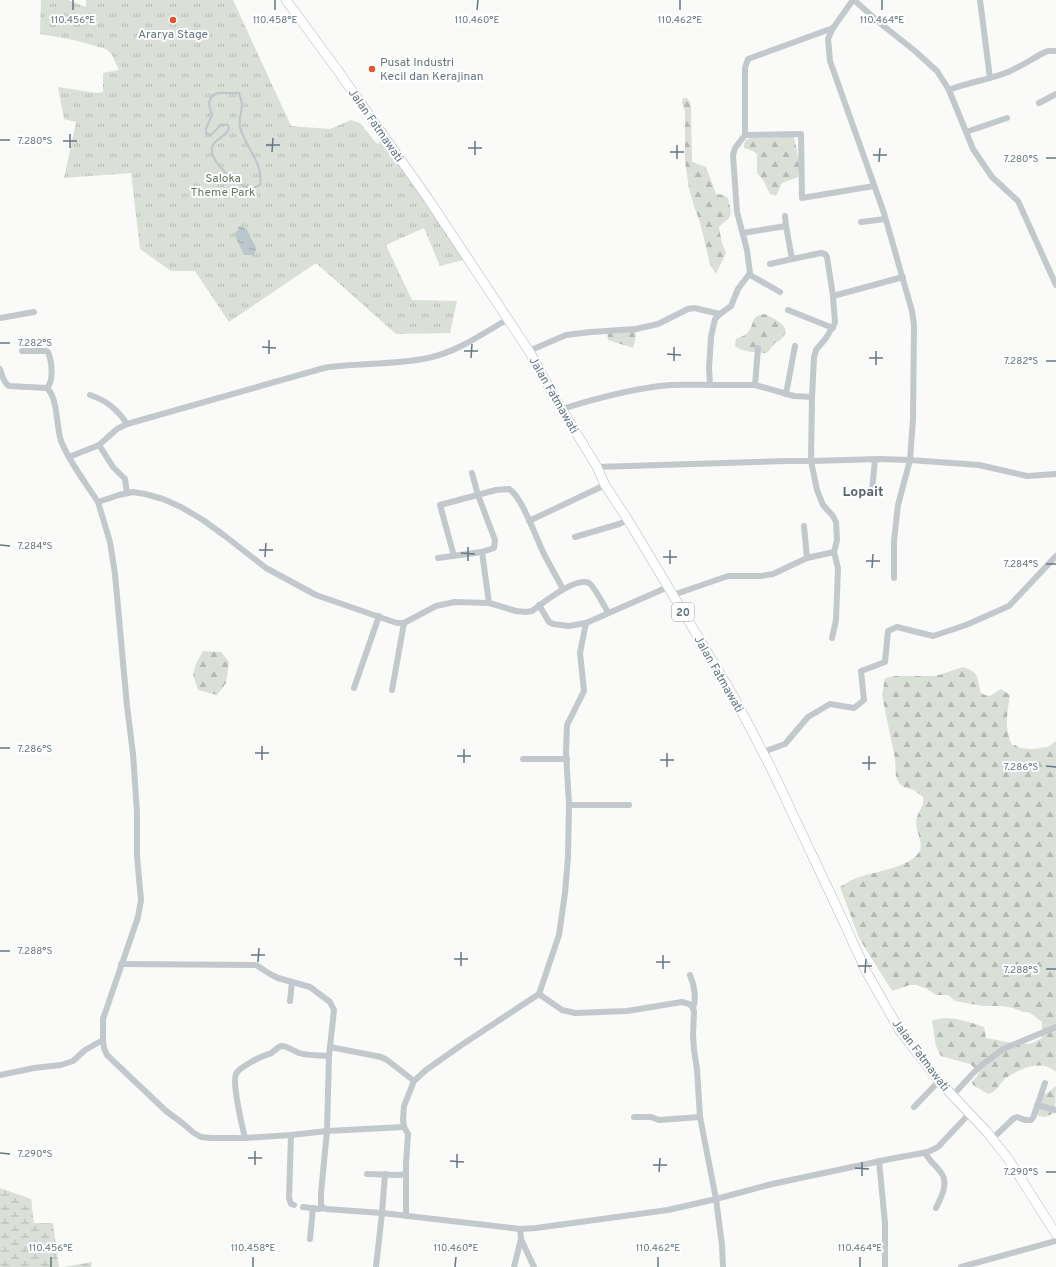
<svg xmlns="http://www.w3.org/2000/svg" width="1056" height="1267" viewBox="0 0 1056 1267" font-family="Overpass,sans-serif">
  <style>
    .forest { fill: url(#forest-firs) }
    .wetland { fill: url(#wetland-marsh) }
    .park { fill: url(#park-tufts) }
    .water { fill: url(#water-ripples) }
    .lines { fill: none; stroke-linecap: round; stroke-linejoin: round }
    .stream { stroke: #bbc7cb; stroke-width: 2 }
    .highway-casing { stroke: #b4b9bd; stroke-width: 10 }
    .minor { stroke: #c3c8cc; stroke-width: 6 }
    .highway { stroke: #fff; stroke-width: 9 }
    .ticks { fill: none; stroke: #657683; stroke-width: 1.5 }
    .poi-dot { fill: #e4572e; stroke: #fff; stroke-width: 1.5 }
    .labels { text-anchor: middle; stroke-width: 4; stroke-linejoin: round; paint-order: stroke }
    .shield { fill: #fff; stroke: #939fa8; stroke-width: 1 }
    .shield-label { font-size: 11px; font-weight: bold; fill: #657683 }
    .poi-label { font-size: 12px; fill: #657683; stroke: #fff }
    .street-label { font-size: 12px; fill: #657683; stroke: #fff }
    .park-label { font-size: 12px; fill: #687a64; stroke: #fff }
    .quarter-label { font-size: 14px; font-weight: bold; fill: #57646e; stroke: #fff }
    .ticks-label { font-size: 10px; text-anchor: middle; fill: #657683; stroke: #fff; stroke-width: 4; stroke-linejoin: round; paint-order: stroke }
  </style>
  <defs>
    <pattern id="forest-firs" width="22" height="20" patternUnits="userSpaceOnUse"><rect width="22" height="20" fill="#dadfd7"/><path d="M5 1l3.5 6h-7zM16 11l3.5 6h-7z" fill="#b4b9b4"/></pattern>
    <pattern id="wetland-marsh" width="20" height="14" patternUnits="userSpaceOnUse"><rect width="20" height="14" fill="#dadfd7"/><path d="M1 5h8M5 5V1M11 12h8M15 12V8" fill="none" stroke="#b4b9b4"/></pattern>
    <pattern id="park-tufts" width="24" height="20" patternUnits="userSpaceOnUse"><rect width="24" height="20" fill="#dadfd7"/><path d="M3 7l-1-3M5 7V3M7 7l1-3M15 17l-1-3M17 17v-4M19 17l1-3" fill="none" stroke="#b4b9b4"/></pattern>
    <pattern id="water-ripples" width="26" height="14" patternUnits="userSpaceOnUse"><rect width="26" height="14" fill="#bbc7cb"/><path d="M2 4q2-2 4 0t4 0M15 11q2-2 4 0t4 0" fill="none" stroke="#9ca6aa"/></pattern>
  </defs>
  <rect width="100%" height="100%" fill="#fafaf8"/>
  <g class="forest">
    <path d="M683,98H687L690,102L691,108L692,162L706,167L716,194L723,195L728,198C729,204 733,213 729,218C726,222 722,222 719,228L722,243L726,253L716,274L710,264L700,222L694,206L689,188L685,162V111L682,103Z"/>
    <path d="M783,137H794L800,166L798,177L782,183L776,196L770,194L763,180L757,173V154L753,151L744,148C744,142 745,139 751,138Z"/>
    <path d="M765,314C772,318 793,326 783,337C781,340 778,341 775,343C772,346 770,349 767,353C759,353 741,352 735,346L736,339C740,337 745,336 748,332C756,323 749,316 765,314Z"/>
    <polygon points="621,327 637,327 635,341 633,348 608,340 607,330"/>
    <polygon points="203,651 221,652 229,662 226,683 217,695 198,690 193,674 196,664"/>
    <path d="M963,667C982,673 976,679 981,693C991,699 992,694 1001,689L1010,695C1007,713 1004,729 1012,745H1015L1020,748L1032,749L1048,747L1056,741V1072C1054,1070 1051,1068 1048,1067C1035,1062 1017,1070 1006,1078C1000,1083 996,1093 988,1094L973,1085L972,1082L978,1075L979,1072L970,1064L941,1056L936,1046L932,1021C946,1014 970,1022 984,1027L986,1038L1007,1042L1030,1044L1042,1038V1022L1029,1012H1023L1013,1008L1002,1006H983L955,1001L948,995H936L927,989L916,985H910L892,991L859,938L840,887C845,884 849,881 854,879C870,872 913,868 920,850C923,841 916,832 916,823C916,812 925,808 923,797L914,790L904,787L899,783L896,776L895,759L882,695L885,678L895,676H936Z"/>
    <path d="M1056,1086L1055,1113L1044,1117L1038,1116C1036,1094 1041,1099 1056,1086Z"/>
  </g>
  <g class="wetland">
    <polygon points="0,1188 31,1199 34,1223 53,1223 59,1267 0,1267"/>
    <polygon points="92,1262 91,1267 63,1267"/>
  </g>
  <polygon class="park" points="41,0 68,0 86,7 86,0 233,0 291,126 330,129 351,120 360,123 377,144 384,140 467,259 440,266 424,228 386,245 412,300 457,301 450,333 396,334 316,263 229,322 195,271 171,271 140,249 131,173 64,178 76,122 64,119 58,87 97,93 103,92 103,73 119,70 112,55 106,49 74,40 40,34"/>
  <polygon class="water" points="239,226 246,228 256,248 254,257 252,255 244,255 234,234 237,231"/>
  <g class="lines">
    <path class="stream" d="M218,93H239C240,97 242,101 242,105C242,112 238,120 240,127C245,147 264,163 260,185L251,189C247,187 241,185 237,182C228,176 209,159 212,147C215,138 227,137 229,128L228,125C220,123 217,129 212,134L209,135L206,133V129L212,115C208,104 207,97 218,93Z"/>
    <g class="highway-casing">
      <polyline id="highway" points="286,0 336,68 429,200 529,351 558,403 597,467 605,485 628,520 734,697 771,768 839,912 866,971 900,1031 939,1081 987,1132 1009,1160 1056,1234"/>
    </g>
    <g class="minor">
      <polyline points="853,0 833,28 828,39 830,61 884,213 912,311 914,325 913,419 910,460 898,505 894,541 894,578"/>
      <polyline points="854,0 881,24 915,51 937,71 949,90 973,149 992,177 1018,201 1056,285"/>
      <polyline points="980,0 990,78"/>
      <path d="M949,90C968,82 989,80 1008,72C1020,67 1032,59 1043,53L1048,51H1056"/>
      <polyline points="1039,103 1056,94"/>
      <polyline points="966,132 1007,118"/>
      <polyline points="745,135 801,134 802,198 874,186"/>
      <polyline points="785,216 786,226"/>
      <polyline points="861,222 885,219"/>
      <polyline points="743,233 786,226 792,259 821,253 825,254 827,257 833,296 835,323 826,338 816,350 814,357 812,397"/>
      <polyline points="770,264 792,259"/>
      <polyline points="750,275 780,292"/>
      <polyline points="833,296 903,277"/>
      <polyline points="788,310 833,328"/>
      <polyline points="0,318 34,312"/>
      <path d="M22,351H46L48,352C52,362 54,380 47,388"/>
      <polyline points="529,351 566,335 591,332 636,329 658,324 688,309 694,308 720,314"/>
      <path d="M0,369C2,375 3,382 9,386L47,388C58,398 56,426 61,441C70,463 85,482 98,502L119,495L133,492L145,494L163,499L181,507L203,520L225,536L266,568L316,595L391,621L397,623H404L436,606L455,602L489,603L516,611L526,612L532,611C543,603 576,576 589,583C594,586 604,606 608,612"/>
      <polyline points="755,385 758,348"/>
      <polyline points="786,394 795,346"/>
      <path d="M90,395C106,400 118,410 127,424"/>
      <path d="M562,409C594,399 627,390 660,386C677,384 693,385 710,385L709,368L711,337L715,319L720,314L731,306L738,289L750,273L747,250L737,212L733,155L735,148L745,135V68L748,59L833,28"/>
      <polyline points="99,445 113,467 125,479 127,493"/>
      <path d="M69,457L99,445L117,429L127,424L324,368C358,363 394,365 428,358C457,352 482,334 508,319"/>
      <polyline points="597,467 787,461 811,461 880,459 910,460 979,465 1027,476 1056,474"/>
      <polyline points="872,491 875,460"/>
      <polyline points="98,502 110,542 115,574 127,706 133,754 137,812 137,856 141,900 138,917 103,1019 103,1040 104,1048 107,1055 166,1111 181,1122 194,1133 201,1137 211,1138 245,1138 291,1135 327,1131 404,1127"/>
      <polyline points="529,521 605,485"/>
      <polyline points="804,526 807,558"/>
      <polyline points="575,537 619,524 628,520"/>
      <polyline points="482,552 489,603"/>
      <path d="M454,556L440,505L496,490L509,489C522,496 537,541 545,556C551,567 557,578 563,589"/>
      <polyline points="438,558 482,552 494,548 495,540 478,495 472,473"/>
      <polyline points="673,595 728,576 761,576 773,574 807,558 834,552 837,540 836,522 833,516 823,505 817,490 811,461 812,397 794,396 755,385 710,385"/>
      <polyline points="539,605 549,622 553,624 569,626 586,623 668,587"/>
      <polyline points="832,638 836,620 838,568 834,552"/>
      <polyline points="354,688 379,616"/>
      <polyline points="392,690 404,623"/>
      <polyline points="763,752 785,744 808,717 830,704 854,708 864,700 861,671 885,662 888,631 897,627 933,636 966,625 1009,606 1056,556"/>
      <polyline points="523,759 567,759"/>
      <polyline points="569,805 629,805"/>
      <polyline points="121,964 256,965 270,974 278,978 310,987 330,1002 334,1010 329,1056 327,1131 321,1193 321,1206 326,1209 382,1213 385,1174"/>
      <path d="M690,975C694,985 697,997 693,1008"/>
      <polyline points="539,994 562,1010 575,1013 627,1011 682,1002 689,1004 693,1008 694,1012 693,1035 694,1050 697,1069 700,1117 716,1199 722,1245 723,1267"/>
      <polyline points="290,1001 292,982"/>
      <polyline points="330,1047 381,1057 387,1060 414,1081"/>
      <polyline points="0,1075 34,1068 61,1065 73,1061 85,1050 103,1040"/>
      <polyline points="952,1096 978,1068 1003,1049 1056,1027"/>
      <polyline points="1037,1105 1056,1110"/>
      <polyline points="914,1107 939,1081"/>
      <polyline points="634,1117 651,1117 659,1120 700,1117"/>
      <polyline points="291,1135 289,1198 291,1204 294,1205"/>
      <path d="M245,1138C242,1126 232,1083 236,1074C239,1067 262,1056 269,1054C274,1053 276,1047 282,1046C287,1046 294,1051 299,1053C309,1056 319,1055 329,1056"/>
      <polyline points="992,1139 1014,1118 1017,1117 1025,1120 1031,1120 1033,1118 1045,1083"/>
      <path d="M925,1153C929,1160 934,1164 939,1170C950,1181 942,1196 936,1208"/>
      <polyline points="879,1161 885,1223 885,1267"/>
      <polyline points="367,1174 399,1175 406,1174"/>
      <polyline points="303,1207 319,1209 323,1208"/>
      <polyline points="406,1216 406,1164 408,1134 404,1127 403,1120 404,1106 414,1081 426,1070 463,1044 539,994 559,935 565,893 568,857 569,805 566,752 567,725 584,691 580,653 586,623"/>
      <polyline points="520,1229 521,1239 534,1267"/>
      <polyline points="310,1239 313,1208"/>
      <polyline points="376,1267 382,1213 520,1229 536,1228 668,1210 716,1199 772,1184 890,1159 928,1152 938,1147 969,1114"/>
      <polyline points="514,1267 521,1239"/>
      <polyline points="961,1267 1056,1241"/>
    </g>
    <use href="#highway" class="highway"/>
  </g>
  <path class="ticks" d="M73,10V0M275,10V0M477,10L478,0M680,10V0M882,10V0M0,140H10M63,141H77M266,145H280M70,148V134M468,148H482M272,152L273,138M670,152H684M475,155V141M873,155H887M1046,158H1056M677,159V145M879,162L880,148M0,343H10M262,347L276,348M464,351H478M269,354V340M667,354L681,355M471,358L472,344M869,358H883M674,361V347M1046,361H1056M876,365V351M0,545L10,546M259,550H273M461,553L475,554M265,557L266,543M663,557H677M468,561V547M866,561H880M670,564V550M1046,564H1056M872,568L873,554M0,748H10M255,753H269M457,756H471M262,760V746M660,760H674M464,763V749M862,763H876M1046,766L1056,767M667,767V753M869,770V756M0,951H10M251,955H265M454,959H468M258,962L259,948M656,962H670M461,966V952M858,966H872M663,969V955M1046,969H1056M865,973L866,959M0,1153L10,1154M248,1158H262M450,1161L464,1162M255,1165V1151M653,1165H667M457,1168V1154M855,1168L869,1169M659,1172L660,1158M1046,1172H1056M862,1176V1162M51,1267V1257M253,1267V1257M455,1267L456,1257M658,1267V1257M860,1267V1257"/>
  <g class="poi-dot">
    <circle cx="173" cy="20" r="4"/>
    <circle cx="372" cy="69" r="4"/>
  </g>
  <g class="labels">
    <rect class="shield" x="672" y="603" width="22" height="18" rx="3"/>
    <g class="shield-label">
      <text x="683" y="616">20</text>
    </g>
    <g class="poi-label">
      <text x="173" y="38">Ararya Stage</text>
      <text x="380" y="66" text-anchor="start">Pusat Industri<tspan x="380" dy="14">Kecil dan Kerajinan</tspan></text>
    </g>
    <g class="street-label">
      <text transform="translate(376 125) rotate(55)" y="4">Jalan Fatmawati</text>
      <text transform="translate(554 395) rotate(60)" y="4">Jalan Fatmawati</text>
      <text transform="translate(719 674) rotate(60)" y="4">Jalan Fatmawati</text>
      <text transform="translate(921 1055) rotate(53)" y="4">Jalan Fatmawati</text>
    </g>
    <g class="park-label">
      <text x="223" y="182">Saloka<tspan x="223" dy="14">Theme Park</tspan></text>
    </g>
    <g class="quarter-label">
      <text x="863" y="496">Lopait</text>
    </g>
  </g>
  <g class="ticks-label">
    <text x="73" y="23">110.456°E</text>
    <text x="275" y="23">110.458°E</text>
    <text x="477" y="23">110.460°E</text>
    <text x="680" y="23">110.462°E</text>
    <text x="882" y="23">110.464°E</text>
    <text x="35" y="144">7.280°S</text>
    <text x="1021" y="162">7.280°S</text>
    <text x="35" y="346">7.282°S</text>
    <text x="1021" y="364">7.282°S</text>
    <text x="35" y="549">7.284°S</text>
    <text x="1021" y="567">7.284°S</text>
    <text x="35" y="752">7.286°S</text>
    <text x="1021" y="770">7.286°S</text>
    <text x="35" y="954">7.288°S</text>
    <text x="1021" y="973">7.288°S</text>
    <text x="35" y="1157">7.290°S</text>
    <text x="1021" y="1175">7.290°S</text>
    <text x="51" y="1251">110.456°E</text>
    <text x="253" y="1251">110.458°E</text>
    <text x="456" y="1251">110.460°E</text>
    <text x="658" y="1251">110.462°E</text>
    <text x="860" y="1251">110.464°E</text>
  </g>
</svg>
